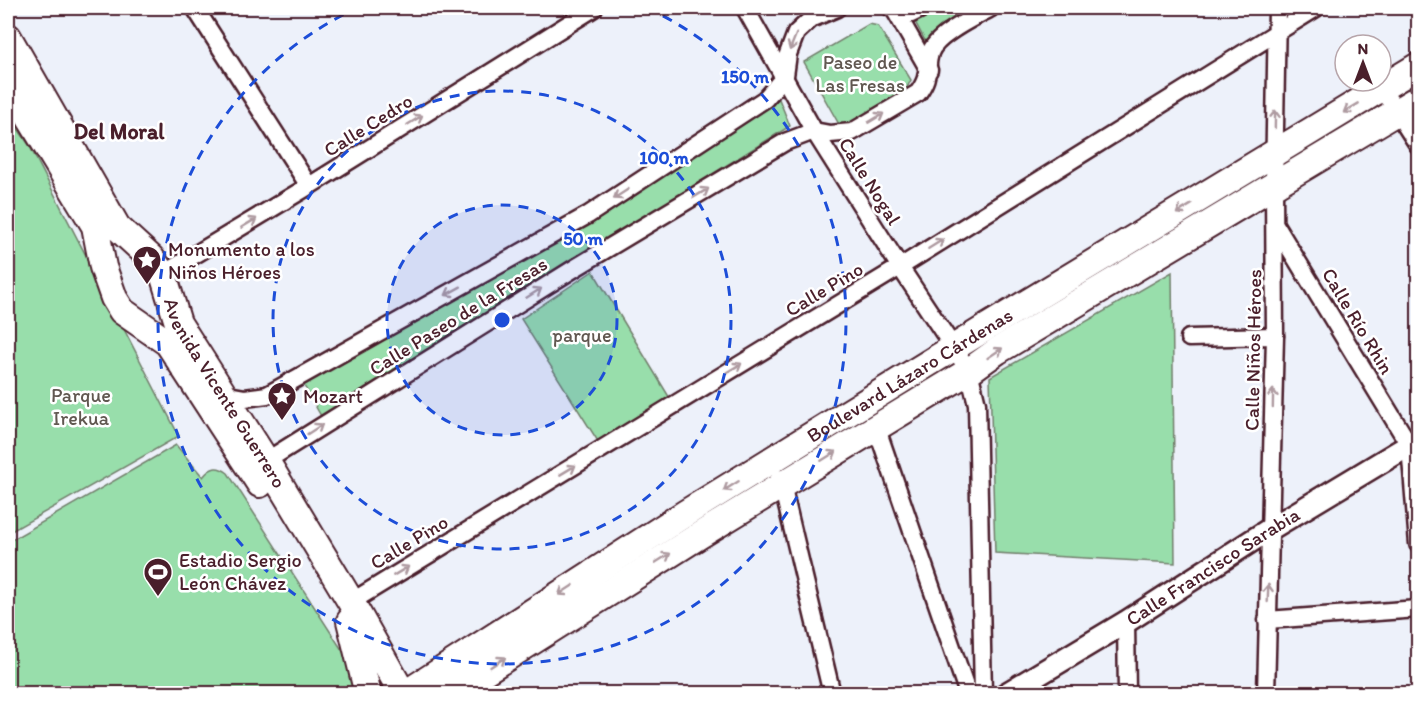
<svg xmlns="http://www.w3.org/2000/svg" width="1426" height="701" viewBox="0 0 1426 701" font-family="Itim,sans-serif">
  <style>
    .green { fill: #98deab; stroke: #717e6b; stroke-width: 1.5 }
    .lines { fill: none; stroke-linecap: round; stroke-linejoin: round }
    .minor-casing { stroke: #4a1f2b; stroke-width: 21 }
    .tertiary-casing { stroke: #4a1f2b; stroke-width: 26 }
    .primary-casing { stroke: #4a1f2b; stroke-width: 30 }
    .minor { stroke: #fff; stroke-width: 16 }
    .tertiary { stroke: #fff; stroke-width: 21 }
    .primary { stroke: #fff; stroke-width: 26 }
    .oneway { stroke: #ae9aa0 }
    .ring { fill: none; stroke: #1d4ed8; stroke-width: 3; stroke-dasharray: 10 8 }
    .labels { text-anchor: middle; stroke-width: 5; stroke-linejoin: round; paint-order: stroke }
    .park-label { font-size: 20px; fill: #615851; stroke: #fff }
    .street-label { font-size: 20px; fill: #4a1f2b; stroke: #fff }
    .poi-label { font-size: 20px; fill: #4a1f2b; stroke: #fff; text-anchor: start }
    .quarter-label { font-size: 22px; font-weight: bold; fill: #4a1f2b; stroke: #fff }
    .centre { fill: #1d4ed8; stroke: #fff; stroke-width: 3 }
    .ring-label { font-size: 18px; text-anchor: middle; font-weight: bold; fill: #1d4ed8; stroke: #fff; stroke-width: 5; stroke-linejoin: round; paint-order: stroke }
  </style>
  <rect width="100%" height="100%" fill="#edf1fa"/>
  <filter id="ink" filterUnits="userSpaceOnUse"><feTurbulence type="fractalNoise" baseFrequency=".0167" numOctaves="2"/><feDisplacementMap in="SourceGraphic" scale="12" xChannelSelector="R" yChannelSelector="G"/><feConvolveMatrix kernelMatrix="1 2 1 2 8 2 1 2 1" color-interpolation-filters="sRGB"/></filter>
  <g filter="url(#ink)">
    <g class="green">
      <polygon points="922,8 1005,8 931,52 911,14"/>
      <polygon points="869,24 878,26 911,80 905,91 851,126 840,126 804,62"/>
      <polygon points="779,99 790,126 321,416 303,384"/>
      <polygon points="8,114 29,145 179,436 8,533"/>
      <polygon points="593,271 671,400 599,443 521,319"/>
      <polygon points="1172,272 1175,563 995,553 990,377"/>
      <path d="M176,445L203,477C211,467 217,465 228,473L344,653L353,686L352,693H8V542Z"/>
    </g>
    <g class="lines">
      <g class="minor-casing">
        <g id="minor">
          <polyline points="195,8 309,186"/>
          <polyline points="745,8 814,131 900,267 969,371 977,404 983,694"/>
          <polyline points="891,8 911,14 923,8"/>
          <polyline points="894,9 929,70"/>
          <polyline points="1382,89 1418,145"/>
          <polyline points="1276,226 1410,446 1418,544"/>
          <polyline points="163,274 309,186 594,8"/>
          <polyline points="1189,338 1275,336"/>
          <polyline points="223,394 245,398 267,395 588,215 765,99 785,76 788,54 796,33 811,19 837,8"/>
          <polyline points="876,426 968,694"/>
          <path d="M266,461L575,268L785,142L814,131L830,134L852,132L918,93C931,75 925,70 930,53C936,35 975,17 991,8"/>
          <polyline points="779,478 782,485 832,694"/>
          <polyline points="351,602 900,267 1316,8"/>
          <polyline points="1267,620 1418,609"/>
          <polyline points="1126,622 1127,694"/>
          <polyline points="1266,694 1275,336 1274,187 1277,8"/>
        </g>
      </g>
      <g class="tertiary-casing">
        <g id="tertiary">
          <path id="s1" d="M1006,694L1126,622L1270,529L1418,440"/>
        </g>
      </g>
      <g class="primary-casing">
        <g id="primary">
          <path id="s2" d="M8,37L117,227L151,258L163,274L178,323L266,461L351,602L403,694"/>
          <polyline points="8,82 95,226 103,267 114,298 122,311 168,343 260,484"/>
          <polyline points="350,621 368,694"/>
          <path id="s3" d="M405,694L686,513L984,329L1418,66"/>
          <polyline points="449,694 700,535 969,371 997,351 1418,99"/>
        </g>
      </g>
      <use href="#minor" class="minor"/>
      <use href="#tertiary" class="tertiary"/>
      <use href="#primary" class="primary"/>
    </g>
    <defs><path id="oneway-shaft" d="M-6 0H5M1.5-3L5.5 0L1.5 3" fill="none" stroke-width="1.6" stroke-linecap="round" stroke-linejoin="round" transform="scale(1.5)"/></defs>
    <g class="oneway">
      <use href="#oneway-shaft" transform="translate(793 42) rotate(112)"/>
      <use href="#oneway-shaft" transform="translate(1351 108) rotate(149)"/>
      <use href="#oneway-shaft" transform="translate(876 118) rotate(-31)"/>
      <use href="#oneway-shaft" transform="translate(1275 119) rotate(-89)"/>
      <use href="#oneway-shaft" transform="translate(415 120) rotate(-32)"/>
      <use href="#oneway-shaft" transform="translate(701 193) rotate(-31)"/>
      <use href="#oneway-shaft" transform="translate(621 194) rotate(147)"/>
      <use href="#oneway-shaft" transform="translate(1184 209) rotate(149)"/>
      <use href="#oneway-shaft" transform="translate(249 223) rotate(-31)"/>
      <use href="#oneway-shaft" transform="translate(936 244) rotate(-32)"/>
      <use href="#oneway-shaft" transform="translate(453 291) rotate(151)"/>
      <use href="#oneway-shaft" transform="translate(534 293) rotate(-32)"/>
      <use href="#oneway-shaft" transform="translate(995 353) rotate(-34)"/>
      <use href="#oneway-shaft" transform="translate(734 368) rotate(-31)"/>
      <use href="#oneway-shaft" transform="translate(1273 398) rotate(-89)"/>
      <use href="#oneway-shaft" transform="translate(315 429) rotate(-33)"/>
      <use href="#oneway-shaft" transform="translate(829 456) rotate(-32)"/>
      <use href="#oneway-shaft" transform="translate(568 470) rotate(-31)"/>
      <use href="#oneway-shaft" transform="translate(731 486) rotate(148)"/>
      <use href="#oneway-shaft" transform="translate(663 558) rotate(-32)"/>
      <use href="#oneway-shaft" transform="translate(401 571) rotate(-31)"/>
      <use href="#oneway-shaft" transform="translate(566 590) rotate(147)"/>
      <use href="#oneway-shaft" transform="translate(1268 593) rotate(-88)"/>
      <use href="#oneway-shaft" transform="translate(498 662) rotate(-33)"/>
    </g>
  </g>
  <circle cx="502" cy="320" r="115" fill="#1d4ed8" fill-opacity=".12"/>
  <g class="ring">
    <circle cx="502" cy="320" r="115"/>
    <circle cx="502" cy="320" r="229"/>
    <path d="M647 8A344 344 0 1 1 357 8"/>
  </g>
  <defs>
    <g id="sight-pin" transform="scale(1.5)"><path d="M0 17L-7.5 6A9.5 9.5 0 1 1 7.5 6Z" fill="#4a1f2b" stroke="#fff"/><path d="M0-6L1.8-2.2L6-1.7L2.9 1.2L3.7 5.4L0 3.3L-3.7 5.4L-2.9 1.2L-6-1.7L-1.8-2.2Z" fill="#fff"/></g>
    <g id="stadium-pin" transform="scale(1.5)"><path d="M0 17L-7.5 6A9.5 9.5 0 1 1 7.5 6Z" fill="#4a1f2b" stroke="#fff"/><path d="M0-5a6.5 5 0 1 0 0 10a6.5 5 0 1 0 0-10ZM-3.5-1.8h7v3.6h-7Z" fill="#fff"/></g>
  </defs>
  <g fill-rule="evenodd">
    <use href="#sight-pin" x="147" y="260"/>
    <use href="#sight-pin" x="282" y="396"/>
    <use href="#stadium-pin" x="158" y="572"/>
  </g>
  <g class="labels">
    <g class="park-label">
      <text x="860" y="69">Paseo de<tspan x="860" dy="23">Las Fresas</tspan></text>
      <text x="582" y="342">parque</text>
      <text x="81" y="402">Parque<tspan x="81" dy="23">Irekua</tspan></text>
    </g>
    <g class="street-label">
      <text transform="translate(368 125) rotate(-32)" y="7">Calle Cedro</text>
      <text transform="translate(870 181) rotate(58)" y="7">Calle Nogal</text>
      <text transform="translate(824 289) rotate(-31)" y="7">Calle Pino</text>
      <text transform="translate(458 316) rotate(-32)" y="7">Calle Paseo de la Fresas</text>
      <text transform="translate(1358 321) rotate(59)" y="7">Calle Río Rhin</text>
      <text transform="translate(1253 350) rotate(-89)" y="7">Calle Niños Héroes</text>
      <text dy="7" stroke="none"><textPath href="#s3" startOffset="597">Boulevard Lázaro Cárdenas</textPath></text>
      <text dy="7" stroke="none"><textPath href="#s2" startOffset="420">Avenida Vicente Guerrero</textPath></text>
      <text transform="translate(409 542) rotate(-31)" y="7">Calle Pino</text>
      <text dy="7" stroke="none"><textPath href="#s1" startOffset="243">Calle Francisco Sarabia</textPath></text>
    </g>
    <g class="poi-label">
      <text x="168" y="256">Monumento a los<tspan x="168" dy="23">Niños Héroes</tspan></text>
      <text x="303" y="403">Mozart</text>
      <text x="179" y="567">Estadio Sergio<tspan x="179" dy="23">León Chávez</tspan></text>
    </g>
    <g class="quarter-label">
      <text x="119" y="139">Del Moral</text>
    </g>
  </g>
  <circle cx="502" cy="320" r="9" class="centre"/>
  <g class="ring-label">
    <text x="745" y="83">150 m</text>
    <text x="664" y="164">100 m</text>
    <text x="583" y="245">50 m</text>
  </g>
  <rect width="1426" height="701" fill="none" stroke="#fff" stroke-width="30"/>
  <rect x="15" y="15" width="1396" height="671" fill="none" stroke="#4a1f2b" stroke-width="2" filter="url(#ink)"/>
  <g transform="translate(1363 63)"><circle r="28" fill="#ffffff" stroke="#b7a5aa" stroke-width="1.5"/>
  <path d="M0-4.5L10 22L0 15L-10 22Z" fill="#4a1f2b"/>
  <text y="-9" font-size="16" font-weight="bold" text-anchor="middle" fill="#4a1f2b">N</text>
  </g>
</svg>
